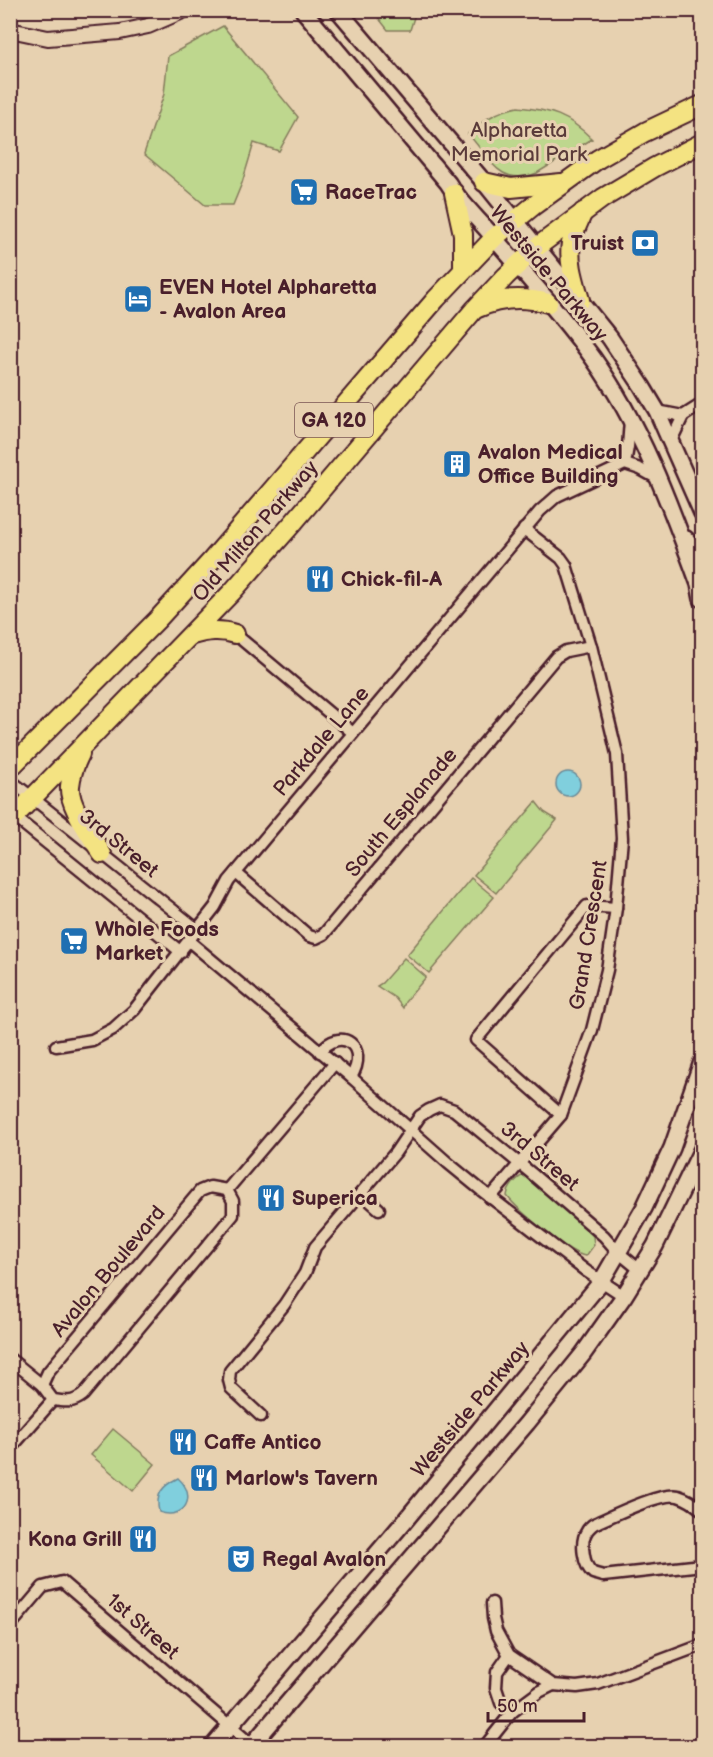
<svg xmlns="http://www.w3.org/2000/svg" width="713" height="1757" viewBox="0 0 713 1757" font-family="'Balsamiq Sans',sans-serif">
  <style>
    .green { fill: #bed78e; stroke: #847b5c; stroke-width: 1.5 }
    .water { fill: #80cfdd; stroke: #6a8996; stroke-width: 1.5 }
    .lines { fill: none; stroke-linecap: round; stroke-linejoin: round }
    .stream { stroke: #6a8996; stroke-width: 4 }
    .minor-casing { stroke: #4a1f2b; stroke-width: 15 }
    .tertiary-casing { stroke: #4a1f2b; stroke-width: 18 }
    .secondary-casing { stroke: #4a1f2b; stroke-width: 20 }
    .trunk-casing { stroke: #4a1f2b; stroke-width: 22 }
    .minor { stroke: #e7d1b0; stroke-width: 10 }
    .tertiary { stroke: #e7d1b0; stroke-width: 14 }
    .secondary { stroke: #e7d1b0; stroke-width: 15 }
    .trunk { stroke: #f4e382; stroke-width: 18 }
    .labels { text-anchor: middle; stroke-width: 6; stroke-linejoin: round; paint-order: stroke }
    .shield { fill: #e7d1b0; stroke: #795453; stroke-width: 1.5 }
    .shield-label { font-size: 20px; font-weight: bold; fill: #4a1f2b }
    .park-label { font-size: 21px; fill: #5b3b3a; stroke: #e7d1b0 }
    .poi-label { font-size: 21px; font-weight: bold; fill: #4a1f2b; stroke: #e7d1b0; text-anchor: start }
    .street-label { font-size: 21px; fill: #4a1f2b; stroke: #e7d1b0 }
  </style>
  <rect width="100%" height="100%" fill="#e7d1b0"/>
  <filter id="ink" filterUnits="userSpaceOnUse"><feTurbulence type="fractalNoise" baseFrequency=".0167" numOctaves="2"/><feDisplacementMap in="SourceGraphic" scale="12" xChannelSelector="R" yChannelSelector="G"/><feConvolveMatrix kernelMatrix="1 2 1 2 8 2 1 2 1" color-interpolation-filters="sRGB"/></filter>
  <g filter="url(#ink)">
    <g class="green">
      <polygon points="373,11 416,11 410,30 388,30"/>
      <polygon points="223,26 298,117 279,151 254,143 242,183 233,205 205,205 144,154 164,94 168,56"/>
      <path d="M518,107C551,110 568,115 592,139L537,173C498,188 490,157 468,134C484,120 496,111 518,107Z"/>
      <polygon points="536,802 544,812 557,820 496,893 474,875"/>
      <polygon points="471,878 494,897 429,973 407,955"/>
      <polygon points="404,958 426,977 405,1002 403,1008 395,998 377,986 382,983"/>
      <path d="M524,1175L578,1220L593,1236L594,1245L586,1256C570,1255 518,1210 507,1196C508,1188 516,1178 524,1175Z"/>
      <polygon points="113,1429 155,1464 133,1491 91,1455"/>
    </g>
    <g class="water">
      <circle cx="568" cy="784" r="12"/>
      <path d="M178,1478C198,1496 185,1521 159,1512C155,1494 162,1486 178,1478Z"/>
    </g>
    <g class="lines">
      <polyline class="stream" points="693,1746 702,1741"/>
      <g class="minor-casing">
        <g id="minor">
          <polyline points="657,411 683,416 702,404"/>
          <polyline points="671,441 683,416"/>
          <polyline points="625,464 628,447 630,420"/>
          <polyline points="235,634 353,733"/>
          <polyline points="10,780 198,930"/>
          <polyline points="11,814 181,952"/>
          <polyline points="236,873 309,936 316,938 324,934 556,657 566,651 591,646"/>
          <polyline points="189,941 351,1077 448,1163 481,1190 586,1271 624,1296"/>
          <polyline points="56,1046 92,1040 113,1029 134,1010 215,907 229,881 540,511 557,496 625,464 640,469 658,479"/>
          <path d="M320,1052C341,1025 370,1047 351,1077"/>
          <polyline points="561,1115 476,1040 587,906 616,908"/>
          <polyline points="227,1190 335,1063"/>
          <polyline points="361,1193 379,1209"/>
          <polyline points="490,1198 561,1115 592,1030 607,970 616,908 622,838 617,754 591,646 566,565 561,558 524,529"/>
          <path d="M10,1359L42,1385L53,1400C66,1402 73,1403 83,1395L233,1215V1201L227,1190"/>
          <polyline points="42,1385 48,1372 200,1191 210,1187 227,1190"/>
          <polyline points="261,1416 231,1388 229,1380 230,1371 284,1305 305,1273 315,1247 395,1153 420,1116 429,1110 440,1105 454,1110 531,1173 604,1236 618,1252 640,1270"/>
          <polyline points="10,1449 53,1400"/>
          <path d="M702,1510C695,1504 688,1499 678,1496C660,1492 612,1516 594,1524C592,1525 588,1529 587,1531C580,1541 583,1566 593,1573C595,1574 601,1575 603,1576L702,1565"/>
          <polyline points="492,1603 493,1618 496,1631 509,1655 553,1685 577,1687 598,1684 702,1645"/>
          <polyline points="10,1626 43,1587 62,1582 252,1745"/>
          <polyline points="509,1655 497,1672 496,1688 501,1703 512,1712"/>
          <polyline points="485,1746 512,1712 539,1692 553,1685"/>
        </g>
      </g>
      <g class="tertiary-casing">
        <polyline id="tertiary" points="10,30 48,38 120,32 148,26 185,10"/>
      </g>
      <g class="secondary-casing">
        <g id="secondary">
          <path d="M303,10L448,183C459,201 475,216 489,232C524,273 561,314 593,358C642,427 670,505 699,584L702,599"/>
          <polyline points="338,10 484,182 610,338 642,386 657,411 702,513"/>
          <polyline points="686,539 701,557 702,560"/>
          <polyline points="213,1746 403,1523 601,1282 644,1208 672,1148 702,1062"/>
          <polyline points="251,1746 527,1423 583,1354 624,1296 655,1246 702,1149"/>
        </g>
      </g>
      <g class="trunk-casing">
        <g id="trunk">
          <polyline points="484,182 511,188 561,183"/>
          <polyline points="454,193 463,234 463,269"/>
          <path d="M580,300C575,282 568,262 571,243C573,233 579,222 583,212"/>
          <path d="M478,308C501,297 524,297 548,303"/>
          <path d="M192,635C207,631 220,629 235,634"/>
          <path d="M80,754C75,764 71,775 70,786C68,806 92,836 102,854"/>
          <polyline points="10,768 157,620 211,561 436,299 494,238 533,206 598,159 645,132 702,105"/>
          <polyline points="10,821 232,592 293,523 474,310 506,276 537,247 603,198 655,167 702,143"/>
        </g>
      </g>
      <use href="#minor" class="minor"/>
      <use href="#tertiary" class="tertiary"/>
      <use href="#secondary" class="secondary"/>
      <use href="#trunk" class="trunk"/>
    </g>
  </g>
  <defs>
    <g id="supermarket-square" transform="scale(1.5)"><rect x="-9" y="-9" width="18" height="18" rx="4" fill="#1f6fb2" stroke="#e7d1b0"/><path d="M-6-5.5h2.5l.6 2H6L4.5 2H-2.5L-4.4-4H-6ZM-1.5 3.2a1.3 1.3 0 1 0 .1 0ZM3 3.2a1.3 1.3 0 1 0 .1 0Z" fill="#fff"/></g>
    <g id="bank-square" transform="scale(1.5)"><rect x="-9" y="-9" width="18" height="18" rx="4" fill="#1f6fb2" stroke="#e7d1b0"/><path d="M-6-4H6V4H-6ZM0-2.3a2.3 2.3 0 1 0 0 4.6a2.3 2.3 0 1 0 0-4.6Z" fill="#fff"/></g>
    <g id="hotel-square" transform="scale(1.5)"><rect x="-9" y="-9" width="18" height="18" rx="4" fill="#1f6fb2" stroke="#e7d1b0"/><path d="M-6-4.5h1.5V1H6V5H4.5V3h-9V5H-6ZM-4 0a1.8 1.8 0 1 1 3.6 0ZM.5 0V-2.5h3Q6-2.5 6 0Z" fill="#fff"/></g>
    <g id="building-square" transform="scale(1.5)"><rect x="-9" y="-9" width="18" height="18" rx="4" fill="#1f6fb2" stroke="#e7d1b0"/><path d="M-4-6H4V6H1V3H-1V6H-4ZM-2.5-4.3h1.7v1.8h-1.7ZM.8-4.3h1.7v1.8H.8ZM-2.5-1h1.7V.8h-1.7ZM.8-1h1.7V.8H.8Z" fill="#fff"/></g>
    <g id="restaurant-square" transform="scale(1.5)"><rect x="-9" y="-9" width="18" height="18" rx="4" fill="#1f6fb2" stroke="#e7d1b0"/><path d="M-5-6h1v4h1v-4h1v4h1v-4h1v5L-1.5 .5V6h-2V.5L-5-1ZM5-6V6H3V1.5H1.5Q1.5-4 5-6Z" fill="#fff"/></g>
    <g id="theatre-square" transform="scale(1.5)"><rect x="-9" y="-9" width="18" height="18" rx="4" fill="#1f6fb2" stroke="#e7d1b0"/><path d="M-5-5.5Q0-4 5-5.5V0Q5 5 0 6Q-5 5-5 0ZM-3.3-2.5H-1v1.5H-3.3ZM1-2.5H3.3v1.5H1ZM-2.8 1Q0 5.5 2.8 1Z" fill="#fff"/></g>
  </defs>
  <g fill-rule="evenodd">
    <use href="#supermarket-square" x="304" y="192"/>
    <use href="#bank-square" x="645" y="243"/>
    <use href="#hotel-square" x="138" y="299"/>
    <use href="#building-square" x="457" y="464"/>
    <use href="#restaurant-square" x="320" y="579"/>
    <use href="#supermarket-square" x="74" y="941"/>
    <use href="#restaurant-square" x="271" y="1198"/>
    <use href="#restaurant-square" x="183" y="1442"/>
    <use href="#restaurant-square" x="204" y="1478"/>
    <use href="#restaurant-square" x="143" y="1539"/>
    <use href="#theatre-square" x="241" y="1559"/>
  </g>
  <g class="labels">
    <rect class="shield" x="295" y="403" width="78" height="34" rx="4.5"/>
    <g class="shield-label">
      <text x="334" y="427">GA 120</text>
    </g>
    <g class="park-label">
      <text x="519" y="137">Alpharetta<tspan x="519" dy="24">Memorial Park</tspan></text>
    </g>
    <g class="poi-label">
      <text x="325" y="199">RaceTrac</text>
      <text x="624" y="250" text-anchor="end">Truist</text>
      <text x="159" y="294">EVEN Hotel Alpharetta<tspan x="159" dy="24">- Avalon Area</tspan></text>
      <text x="478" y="459">Avalon Medical<tspan x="478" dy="24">Office Building</tspan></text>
      <text x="341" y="586">Chick-fil-A</text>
      <text x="95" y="936">Whole Foods<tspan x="95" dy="24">Market</tspan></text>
      <text x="292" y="1205">Superica</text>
      <text x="204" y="1449">Caffe Antico</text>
      <text x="225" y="1485">Marlow's Tavern</text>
      <text x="122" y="1546" text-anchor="end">Kona Grill</text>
      <text x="262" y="1566">Regal Avalon</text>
    </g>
    <g class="street-label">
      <text transform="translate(549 273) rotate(50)" y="7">Westside Parkway</text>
      <text transform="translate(255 531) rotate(-49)" y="7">Old Milton Parkway</text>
      <text transform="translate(321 741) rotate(-50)" y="7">Parkdale Lane</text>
      <text transform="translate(401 812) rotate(-50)" y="7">South Esplanade</text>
      <text transform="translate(119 843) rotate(39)" y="7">3rd Street</text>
      <text transform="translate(588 935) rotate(-81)" y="7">Grand Crescent</text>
      <text transform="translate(540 1156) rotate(40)" y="7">3rd Street</text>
      <text transform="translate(108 1271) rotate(-50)" y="7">Avalon Boulevard</text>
      <text transform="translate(470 1409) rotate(-50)" y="7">Westside Parkway</text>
      <text transform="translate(143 1626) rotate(41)" y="7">1st Street</text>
    </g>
  </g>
  <rect width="713" height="1757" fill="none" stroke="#e7d1b0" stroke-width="36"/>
  <rect x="18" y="18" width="677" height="1721" fill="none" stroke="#4a1f2b" stroke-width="2" filter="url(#ink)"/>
  <path d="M488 1712v9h96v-9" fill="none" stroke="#4a1f2b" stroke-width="3"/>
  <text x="497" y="1712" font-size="18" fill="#4a1f2b" stroke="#e7d1b0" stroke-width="4.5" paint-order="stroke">50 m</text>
</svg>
